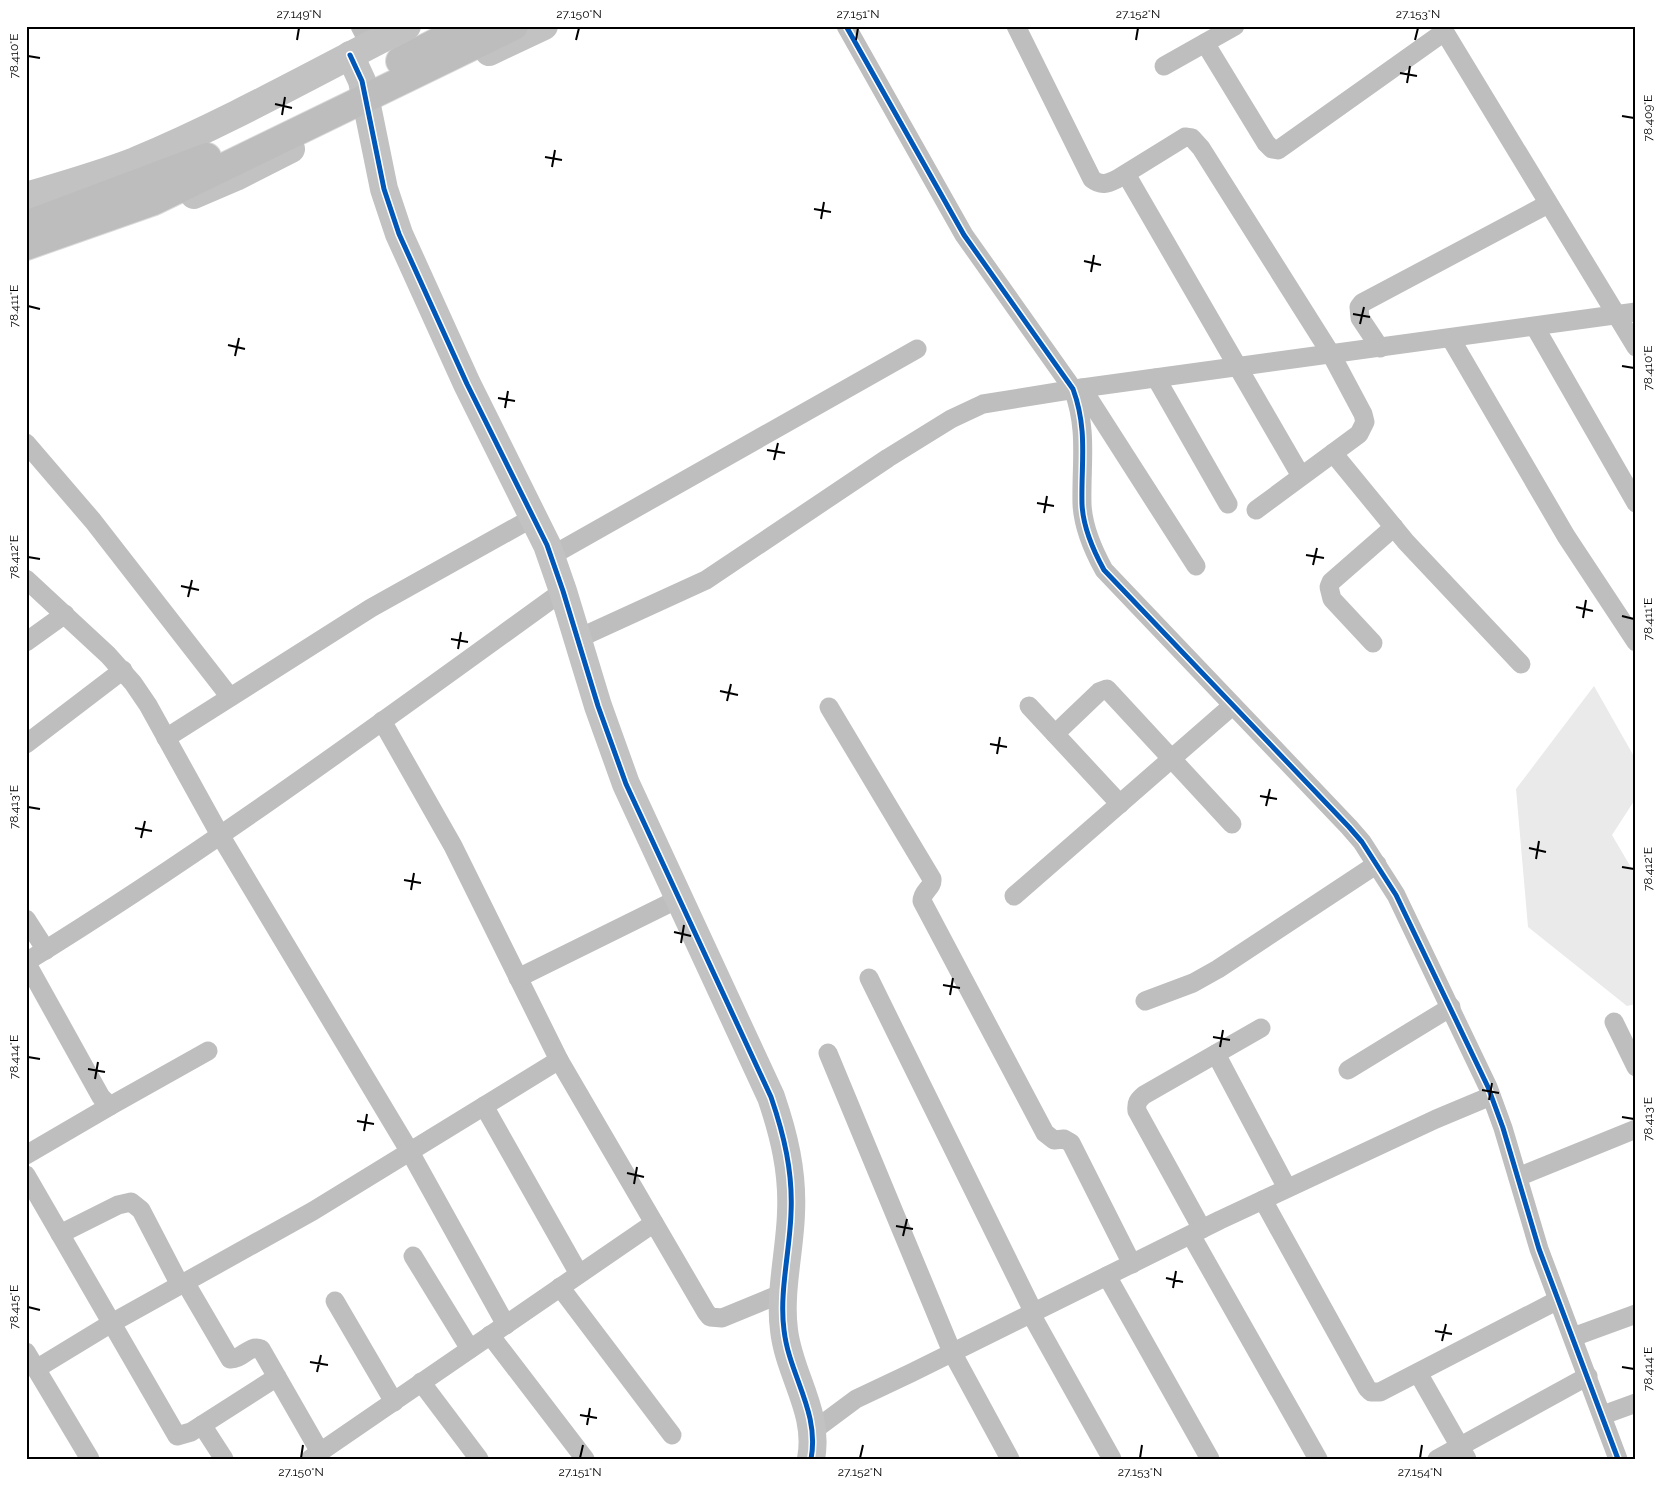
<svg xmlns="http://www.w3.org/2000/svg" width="1662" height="1485" viewBox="0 0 1662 1485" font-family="Raleway,sans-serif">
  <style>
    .green { fill: #eaeaea }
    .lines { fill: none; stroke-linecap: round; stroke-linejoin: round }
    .primary-casing { stroke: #dbdbdb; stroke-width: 30 }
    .street { stroke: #bebebe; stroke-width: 19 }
    .secondary { stroke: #c2c2c2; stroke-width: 28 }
    .primary { stroke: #bdbdbd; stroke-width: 28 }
    .cycleway-casing { stroke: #fff; stroke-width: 8 }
    .cycleway { stroke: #0057b8; stroke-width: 5 }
    .ticks { fill: none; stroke: #000; stroke-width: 2 }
    .neatline { fill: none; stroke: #000; stroke-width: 2 }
    .ticks-label { font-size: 12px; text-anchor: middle; fill: #000 }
  </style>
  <rect width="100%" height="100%" fill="#fff"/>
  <polygon class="green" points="1594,686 1636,760 1636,798 1612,835 1636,876 1636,1004 1627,1006 1528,927 1516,789"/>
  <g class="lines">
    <g class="primary-casing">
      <g id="primary">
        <polyline points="400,61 468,26"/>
        <polyline points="26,225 207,157"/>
        <polyline points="26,246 154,201 514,26"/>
      </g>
    </g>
    <g class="street">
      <polyline points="360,26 370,45"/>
      <path d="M846,26L964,235L1073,389C1088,430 1081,462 1082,504C1083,528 1093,550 1104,570L1349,827L1362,842L1396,895L1488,1087L1503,1128L1539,1249L1618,1459"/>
      <path d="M1016,26L1092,179C1101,186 1107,184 1117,179L1185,137L1192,138L1201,148L1331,354L1363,414L1365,422L1359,434L1256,510"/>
      <polyline points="1441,26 1636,347"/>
      <polyline points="1205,43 1266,143 1272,149 1278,150 1444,32"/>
      <polyline points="1164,66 1235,26"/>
      <polyline points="1126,174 1301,476"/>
      <polyline points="1535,327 1636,503"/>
      <polyline points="1451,339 1566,536 1636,642"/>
      <polyline points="1380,348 1360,318 1359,307 1362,303 1548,204"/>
      <polyline points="1156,378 1228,504"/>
      <polyline points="1082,388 1196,566"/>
      <polyline points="26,443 93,521 230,697"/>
      <polyline points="1333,453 1406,542 1521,664"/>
      <polyline points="551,556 917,349"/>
      <polyline points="26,579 108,655 133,683 148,705 220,835 410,1152 506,1325"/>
      <polyline points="577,639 706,580 888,458 951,419 983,404 1082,388 1636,312"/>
      <polyline points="26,642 65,614"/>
      <polyline points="1373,643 1332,599 1329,587 1331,582 1394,527"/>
      <polyline points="1029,706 1120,804"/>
      <path d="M829,707L932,879C933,888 922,891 922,901L1045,1133L1054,1140L1064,1139L1071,1143L1132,1264"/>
      <polyline points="382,721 453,846 559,1060 706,1312 710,1317 722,1318 785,1292"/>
      <polyline points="1055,734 1099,692 1107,689 1232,824"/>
      <polyline points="166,738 371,608 534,517"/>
      <polyline points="26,744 123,670"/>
      <polyline points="1014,896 1232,706"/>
      <polyline points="26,919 46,950"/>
      <path d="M26,962C211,848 387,718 563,591"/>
      <polyline points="26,962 101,1097 110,1106 208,1051"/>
      <polyline points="518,978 678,899"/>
      <polyline points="869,978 1034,1313"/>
      <polyline points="1145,1001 1193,983 1218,969 1377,864"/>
      <polyline points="1614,1022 1636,1067"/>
      <polyline points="828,1053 952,1352 1010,1459"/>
      <polyline points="1216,1054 1287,1188"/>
      <polyline points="1348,1070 1451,1007"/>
      <polyline points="484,1106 579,1274"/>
      <polyline points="26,1155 110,1106"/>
      <polyline points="26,1175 177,1436 191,1432 277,1377"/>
      <polyline points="1518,1177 1636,1129"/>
      <polyline points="1263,1200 1367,1388 1371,1392 1380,1392 1558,1300"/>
      <path d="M1202,1229L1137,1111C1136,1103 1138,1100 1144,1095L1261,1028"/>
      <polyline points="60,1234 118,1205 131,1202 141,1210 180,1285"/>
      <polyline points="1191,1235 1318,1459"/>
      <polyline points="413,1256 470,1349"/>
      <polyline points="1107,1276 1210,1459"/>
      <path d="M185,1282L230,1359C242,1360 249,1344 261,1349L320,1452"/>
      <polyline points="560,1287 672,1435"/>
      <polyline points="335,1301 394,1402"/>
      <polyline points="1031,1314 1112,1459"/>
      <polyline points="490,1335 585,1459"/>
      <polyline points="1573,1337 1636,1314"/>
      <polyline points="26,1352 90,1459"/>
      <polyline points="36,1369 110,1324 313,1211 559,1060"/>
      <polyline points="1418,1373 1467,1459"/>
      <polyline points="421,1382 479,1459"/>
      <polyline points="1603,1415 1636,1403"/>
      <polyline points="202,1425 224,1459"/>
      <polyline points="813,1431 856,1399 911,1373 1220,1220 1436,1119 1491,1096"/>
      <polyline points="310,1459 654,1223"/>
      <polyline points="1437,1459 1588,1376"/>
    </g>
    <g class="secondary">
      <polyline points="489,52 544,26"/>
      <path d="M350,55L362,81L384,189L399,234L467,384L547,545L563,591L598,706L626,784L771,1097C784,1135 793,1172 791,1213C790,1250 779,1293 784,1330C789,1375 820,1412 811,1459"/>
      <polyline points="194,195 236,177 291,149"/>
      <path d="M26,196C63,185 99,175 135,161C228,122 317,72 407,26"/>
    </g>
    <use href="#primary" class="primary"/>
    <g class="cycleway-casing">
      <g id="cycleway">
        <path d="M846,26L964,235L1073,389C1088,430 1081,462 1082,504C1083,528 1093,550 1104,570L1349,827L1362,842L1396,895L1488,1087L1503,1128L1539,1249L1618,1459"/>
        <path d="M350,55L362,81L384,189L399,234L467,384L547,545L563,591L598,706L626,784L771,1097C784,1135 793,1172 791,1213C790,1250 779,1293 784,1330C789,1375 820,1412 811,1459"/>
      </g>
    </g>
    <use href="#cycleway" class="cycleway"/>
  </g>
  <path class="ticks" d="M297,40L299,28M576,40L579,28M856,40L858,28M1136,40L1138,28M1415,40L1418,28M28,56L40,58M1400,73L1417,76M1407,83L1410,66M275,104L292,108M282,115L285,97M1622,116L1634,118M545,157L562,160M552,167L555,150M814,209L831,212M821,219L824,202M1084,261L1101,265M1091,272L1094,255M28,306L40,309M1353,314L1370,317M1360,324L1364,307M228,345L245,349M235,356L239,338M1622,366L1634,368M498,398L515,401M505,408L508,391M767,450L785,453M774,460L778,443M1037,503L1054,506M1044,513L1047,496M1306,555L1324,558M28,557L40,559M1313,565L1317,548M181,586L199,590M188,597L192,580M1576,607L1593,611M1622,616L1634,619M1583,618L1586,600M451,639L468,642M458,649L461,632M720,691L738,695M727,701L731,684M990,744L1007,747M997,754L1000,737M1260,796L1277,799M1266,806L1270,789M28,807L40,809M135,828L152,831M141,838L145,821M1529,848L1546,852M1536,859L1539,841M1622,867L1634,869M404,880L421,883M411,890L414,873M674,932L691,936M681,943L684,925M943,985L960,988M950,995L953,978M1213,1037L1230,1040M1220,1047L1223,1030M28,1057L40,1059M88,1069L105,1072M95,1079L98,1062M1482,1090L1499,1093M1489,1100L1492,1083M1622,1117L1634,1119M357,1121L374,1124M364,1131L367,1114M627,1173L644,1177M634,1184L637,1167M896,1226L913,1229M903,1236L907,1219M1166,1278L1183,1282M1173,1288L1176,1271M28,1307L40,1310M1435,1331L1452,1334M1442,1341L1446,1324M310,1362L328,1365M1622,1367L1634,1369M317,1372L321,1355M580,1415L597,1418M587,1425L590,1408M301,1458L303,1445M580,1458L583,1445M860,1458L863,1445M1140,1458L1142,1445M1420,1458L1422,1445"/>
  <rect width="1662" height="1485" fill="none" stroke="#ffffff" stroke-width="55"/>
  <rect x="28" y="28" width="1606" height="1430" class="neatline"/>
  <g class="ticks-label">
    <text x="299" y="18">27.149°N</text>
    <text x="579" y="18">27.150°N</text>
    <text x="858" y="18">27.151°N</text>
    <text x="1138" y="18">27.152°N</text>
    <text x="1418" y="18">27.153°N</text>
    <text transform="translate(14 56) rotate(-90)" y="4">78.410°E</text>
    <text transform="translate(1648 118) rotate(-90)" y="4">78.409°E</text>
    <text transform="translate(14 306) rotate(-90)" y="4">78.411°E</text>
    <text transform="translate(1648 368) rotate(-90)" y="4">78.410°E</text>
    <text transform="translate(14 557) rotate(-90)" y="4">78.412°E</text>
    <text transform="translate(1648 619) rotate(-90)" y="4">78.411°E</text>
    <text transform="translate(14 807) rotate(-90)" y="4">78.413°E</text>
    <text transform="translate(1648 869) rotate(-90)" y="4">78.412°E</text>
    <text transform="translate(14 1057) rotate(-90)" y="4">78.414°E</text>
    <text transform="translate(1648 1119) rotate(-90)" y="4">78.413°E</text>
    <text transform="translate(14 1307) rotate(-90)" y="4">78.415°E</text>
    <text transform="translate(1648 1369) rotate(-90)" y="4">78.414°E</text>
    <text x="301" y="1476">27.150°N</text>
    <text x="580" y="1476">27.151°N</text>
    <text x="860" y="1476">27.152°N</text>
    <text x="1140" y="1476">27.153°N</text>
    <text x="1420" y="1476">27.154°N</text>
  </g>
</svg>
